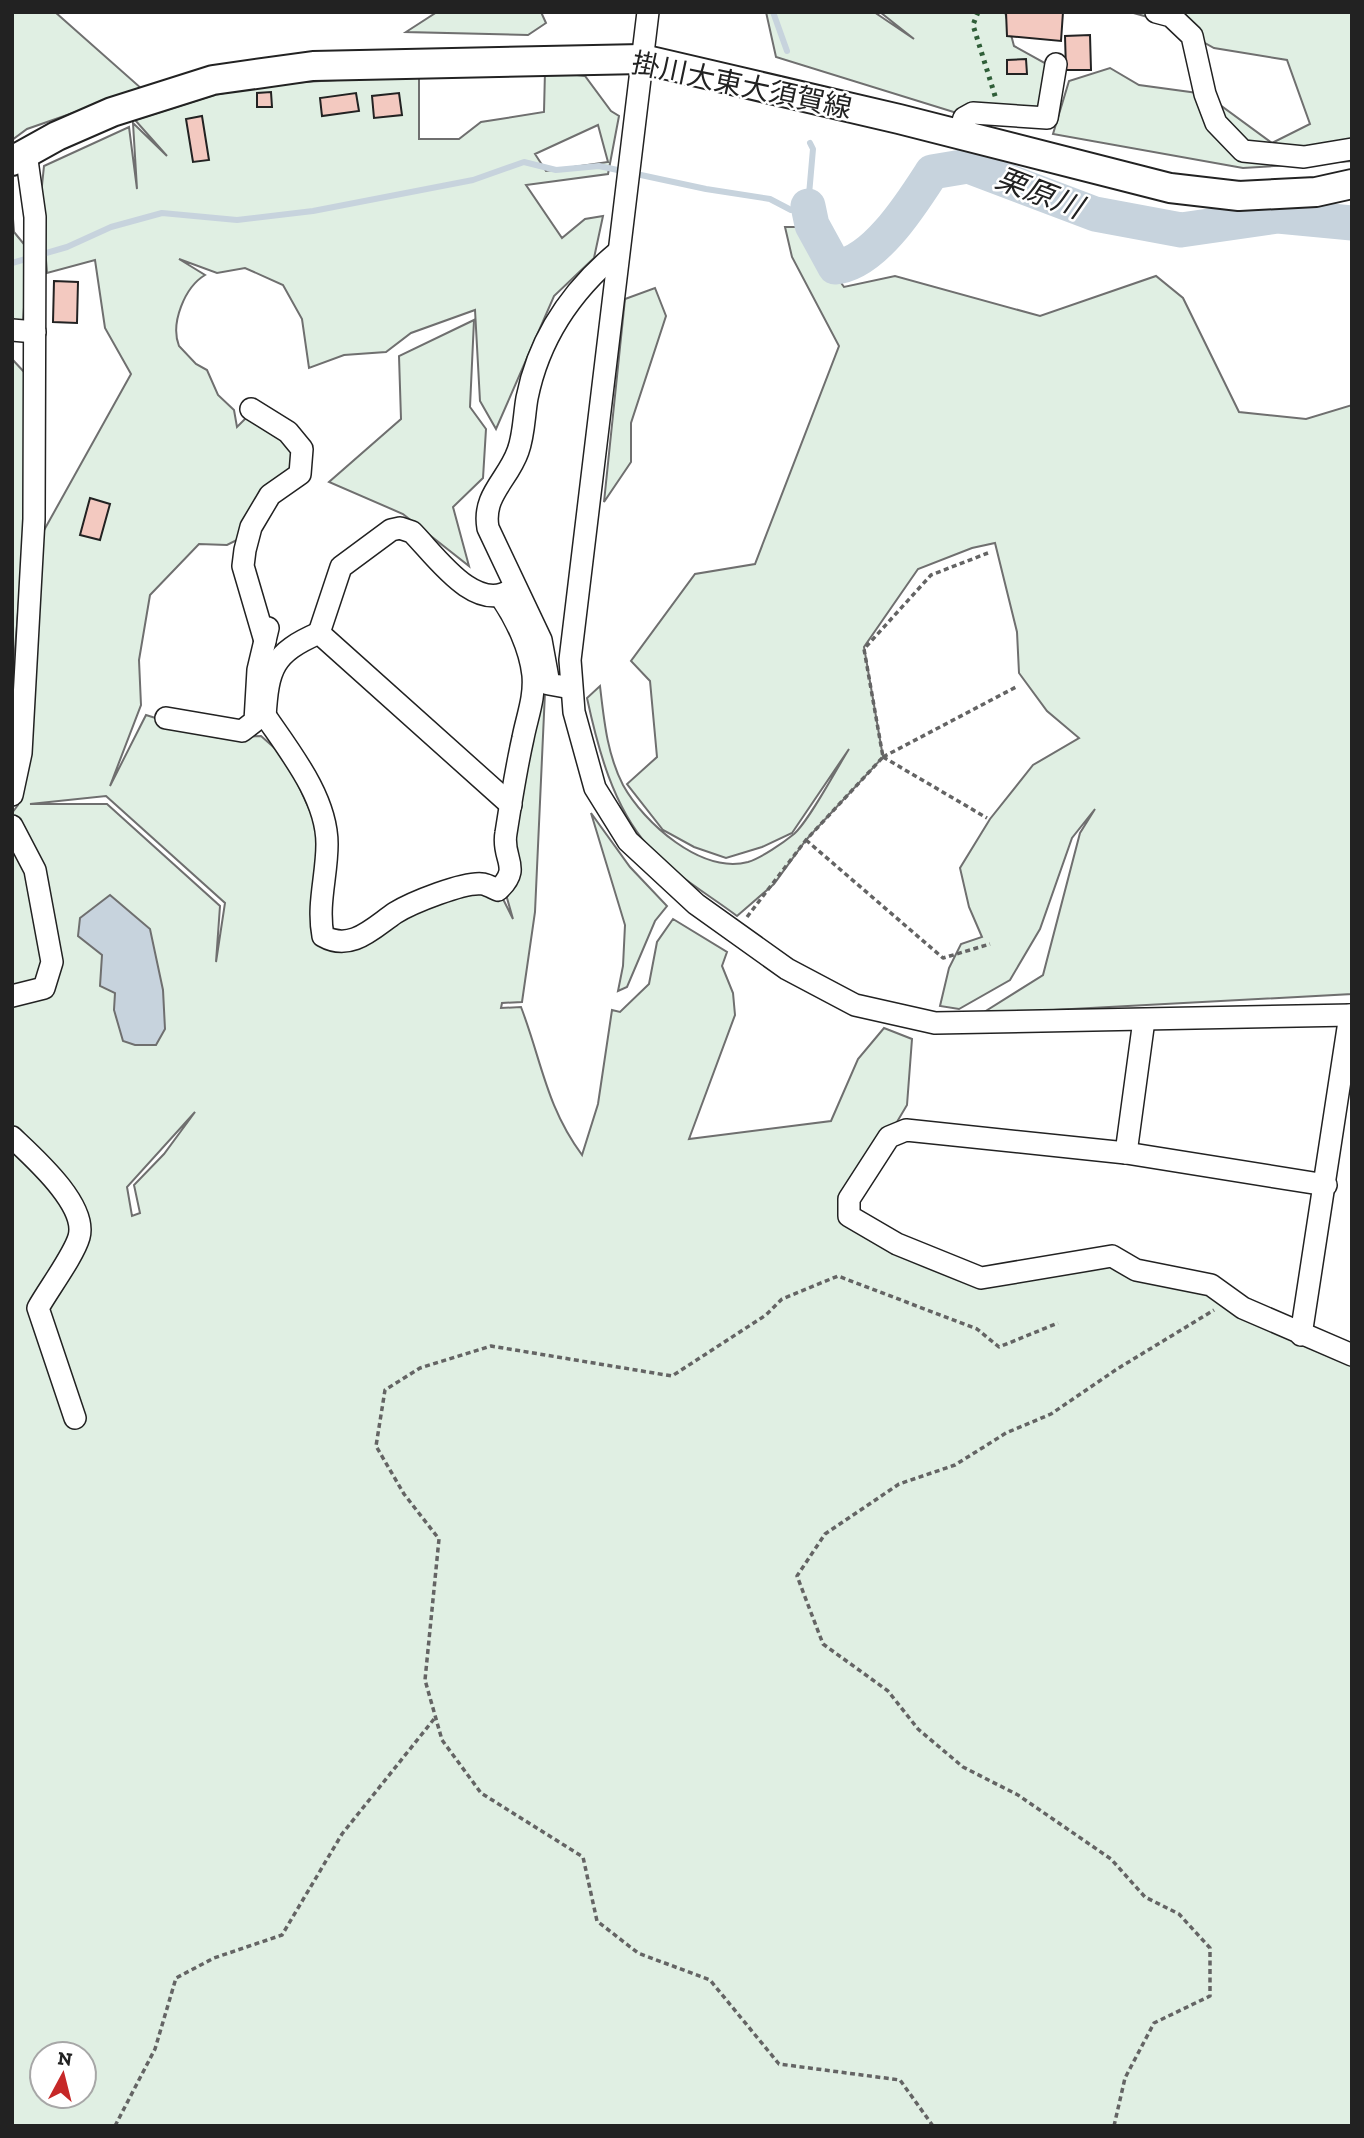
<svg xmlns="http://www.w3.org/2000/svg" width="1364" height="2138" viewBox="0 0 1364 2138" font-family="'Zilla Slab','Noto Sans JP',serif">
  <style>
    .green { fill: #e0efe3; stroke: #6f6f6f; stroke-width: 2; fill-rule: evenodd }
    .water { fill: #c7d3dd; stroke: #6f6f6f; stroke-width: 2 }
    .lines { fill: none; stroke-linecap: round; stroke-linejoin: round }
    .stream { stroke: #c7d3dd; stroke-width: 6 }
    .river { stroke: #c7d3dd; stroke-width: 35 }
    .building { fill: #f3c9c0; stroke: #222; stroke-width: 2 }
    .minor-casing { stroke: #222; stroke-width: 24 }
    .major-casing { stroke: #222; stroke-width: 32 }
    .path { stroke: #646464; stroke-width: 3.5; stroke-dasharray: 5 3.5; stroke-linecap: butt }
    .minor { stroke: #fff; stroke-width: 21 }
    .major { stroke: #fff; stroke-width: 28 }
    .hedge { stroke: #2f5e38; stroke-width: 5; stroke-dasharray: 3.5 5; stroke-linecap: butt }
    .labels { text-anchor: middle; stroke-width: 5; stroke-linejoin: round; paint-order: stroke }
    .street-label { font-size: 28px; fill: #222; stroke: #fff }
    .water-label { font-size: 30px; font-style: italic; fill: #222; stroke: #fff }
  </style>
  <rect width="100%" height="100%" fill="#fff"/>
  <g class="green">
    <polygon points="12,12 55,12 142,89 27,129 12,140"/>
    <polygon points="437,12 541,12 546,23 528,35 406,32"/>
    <polygon points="766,12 874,12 914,39 880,12 1005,12 1014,46 1052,67 1044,116 960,114 776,57"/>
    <polygon points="1130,12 1352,12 1352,161 1243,168 1053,134 1069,81 1110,68 1139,85 1205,94 1272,143 1310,124 1287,60 1214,48 1169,23"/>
    <path d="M545,71L585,76L611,111L619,116L608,174L526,185L562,238L585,219L603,216L594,258L554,296L496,429L480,401L475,310L411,333L386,352L344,355L309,368L302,319L283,285L245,268L217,273L179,259L205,275C185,287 170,323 179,346L196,364L207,370L218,395L234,410L237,427L249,415L302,449L249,534L227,545L199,544L150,595L139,660L141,705L110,786L146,715L219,738L261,736L286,758L321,835L313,900L342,942L483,884L503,899L513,919L505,891L504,841L546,670L535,912L522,1002L502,1003L501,1008L521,1007C542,1062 546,1106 582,1155L598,1104L612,1010L620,1012L649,984L657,942L673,919L727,952L722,966L733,993L735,1015L689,1139L831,1121L858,1059L884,1028L912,1039L907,1105L843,1213L981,1278L1108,1260L1208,1289L1352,1361V2126H12V813L18,805L33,550L131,374L105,328L95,260L47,273L41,195L44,166L129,127L137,189L133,123L167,156L135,120L214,95L272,84L419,75V139H459L481,122L544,112ZM598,125L608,162L546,171L535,154ZM106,796L225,903L216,962L220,906L107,804H30ZM195,1112L164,1154L134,1185L140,1213L132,1216L127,1187ZM42,2054H84V2096H42Z"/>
    <polygon points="12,206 14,232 28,249 23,322 12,320"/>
    <path d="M785,227H802L844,287L895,276L1040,316L1156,276L1183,298L1239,412L1306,419L1352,405V994L981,1014L1043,975L1080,833L1095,809L1072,838L1040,929L1010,980L959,1009L940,1006L949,968L961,944L982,937L969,907L960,868L990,819L1033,765L1079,738L1047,711L1019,673L1017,632L995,543L972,548L918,569L864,647L883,757L806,840L774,884L737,916C708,894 672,874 648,846C613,806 598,749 587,698L600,686C604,720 607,754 623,785C644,823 701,874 748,862C761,858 783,843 794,834C809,821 837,768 849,749L792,833L762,847L726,858L694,847L663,830L627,784L657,757L650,681L631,661L695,574L755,564L839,346L792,257Z"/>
    <polygon points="655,288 666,316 631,423 631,462 604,502 625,299"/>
    <polygon points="474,320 470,407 486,429 483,478 453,507 469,566 403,514 329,482 401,419 399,356"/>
    <polygon points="12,359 25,373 27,502 12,686"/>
    <polygon points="591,813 630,867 667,906 655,921 627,987 618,991 623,966 625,925"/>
  </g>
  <polygon class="water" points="110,895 150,929 163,990 165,1029 156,1045 135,1045 123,1041 114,1010 115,993 100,986 102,955 78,936 80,918"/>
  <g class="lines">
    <g class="stream">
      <polyline points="773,12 787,51"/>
      <polyline points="12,263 67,247 111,227 162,213 237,220 313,211 473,180 524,162 556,170 599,166 706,189 770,199 791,210 808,206 813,149 810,143"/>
    </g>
    <path class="river" d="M808,206L812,225L835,267C874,264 912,203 932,172L968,166L1095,214L1181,230L1278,216L1352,223"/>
  </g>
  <g class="building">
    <polygon points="1006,12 1063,12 1061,41 1007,36"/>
    <polygon points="1090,35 1091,70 1066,70 1065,36"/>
    <polygon points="1026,59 1027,74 1007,74 1007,60"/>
    <polygon points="271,92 272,107 257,107 257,93"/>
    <polygon points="356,93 359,111 322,116 320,98"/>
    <polygon points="399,93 402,115 374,118 372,96"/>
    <polygon points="202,116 209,160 193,162 186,119"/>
    <polygon points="54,281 78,282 77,323 53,322"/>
    <polygon points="90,498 110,504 100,540 80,535"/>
  </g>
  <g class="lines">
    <g class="minor-casing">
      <g id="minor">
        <polyline points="648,12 570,660 574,712 595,788 628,841 696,904 787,969 855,1005 935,1023 1352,1015"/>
        <polyline points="1156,12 1171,16 1192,36 1205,94 1216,123 1243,151 1304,157 1352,149"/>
        <polyline points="959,134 964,118 973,113 1047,118 1056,64"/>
        <polyline points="12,330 35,332"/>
        <polyline points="251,409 288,432 302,449 300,474 270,495 251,527 245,550 243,566 265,641"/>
        <path d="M319,633L341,567L391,530L400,528L412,532C435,555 475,614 511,590"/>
        <path d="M571,688L549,684L541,640L488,528C482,495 508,480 518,451C524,435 524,415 527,398C539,338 572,290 618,252"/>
        <path d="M258,705C284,745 327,794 327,844C327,876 317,904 323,936C351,952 373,928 395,913C411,903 465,881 483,884C488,885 493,888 498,890C523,867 501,859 506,833C511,801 516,769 523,738C527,717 535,698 533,675C530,648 516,619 501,597"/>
        <path d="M265,717C268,668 273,653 319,633L511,805"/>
        <polyline points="166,718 242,731 255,721 258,670 268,628"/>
        <polyline points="12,795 21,753 34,519 35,217 26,153"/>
        <polyline points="12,826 35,870 52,962 44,988 12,996"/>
        <path d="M12,1137C33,1157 88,1205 79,1237C74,1255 48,1290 38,1308L75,1418"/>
        <polyline points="1126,1153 1144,1020"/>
        <polyline points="1326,1185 1126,1153 906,1130 889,1137 849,1199 849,1216 897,1244 981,1278 1112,1256 1136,1270 1211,1285 1243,1308 1352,1355"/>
        <polyline points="1301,1335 1350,1015"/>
      </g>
    </g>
    <g class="major-casing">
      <polyline id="major" points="12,161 57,136 112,112 213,80 313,66 642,59 899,119 1170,188 1239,196 1316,192 1352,184"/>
    </g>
    <g class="path">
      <polyline points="883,757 1016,687"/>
      <polyline points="883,757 987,818"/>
      <polyline points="806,840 943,958 990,944"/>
      <polyline points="747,917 806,840 883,757 864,649 931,575 988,553"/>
      <polyline points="115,2126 155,2049 176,1978 214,1958 282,1935 342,1834 434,1719"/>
      <polyline points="933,2126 900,2080 779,2064 710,1980 638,1953 597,1921 583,1857 481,1793 442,1740 425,1680 439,1539 404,1494 376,1446 385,1390 420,1368 491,1346 672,1376 766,1315 782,1299 838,1276 977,1329 999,1347 1058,1323"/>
      <polyline points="1114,2126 1125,2078 1154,2023 1210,1996 1210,1948 1179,1914 1145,1897 1111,1859 1018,1795 963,1767 918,1729 888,1691 823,1644 797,1576 825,1534 899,1484 955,1465 1006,1433 1051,1414 1117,1369 1214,1310"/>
    </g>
    <use href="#minor" class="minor"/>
    <use href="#major" class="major"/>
    <polyline class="hedge" points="978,12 973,25 996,99"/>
  </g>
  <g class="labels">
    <g class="street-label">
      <text transform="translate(742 85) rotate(12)" y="10">掛川大東大須賀線</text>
    </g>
    <g class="water-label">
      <text transform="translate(1039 193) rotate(21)" y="10">栗原川</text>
    </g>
  </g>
  <rect width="1364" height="2138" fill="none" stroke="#222222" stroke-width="28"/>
  <g transform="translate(63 2075) rotate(7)"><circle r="33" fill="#ffffff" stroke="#a7a7a7" stroke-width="2"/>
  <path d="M0-5L12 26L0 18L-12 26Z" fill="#c62828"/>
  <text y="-10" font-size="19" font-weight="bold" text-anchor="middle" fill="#222222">N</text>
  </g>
</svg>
